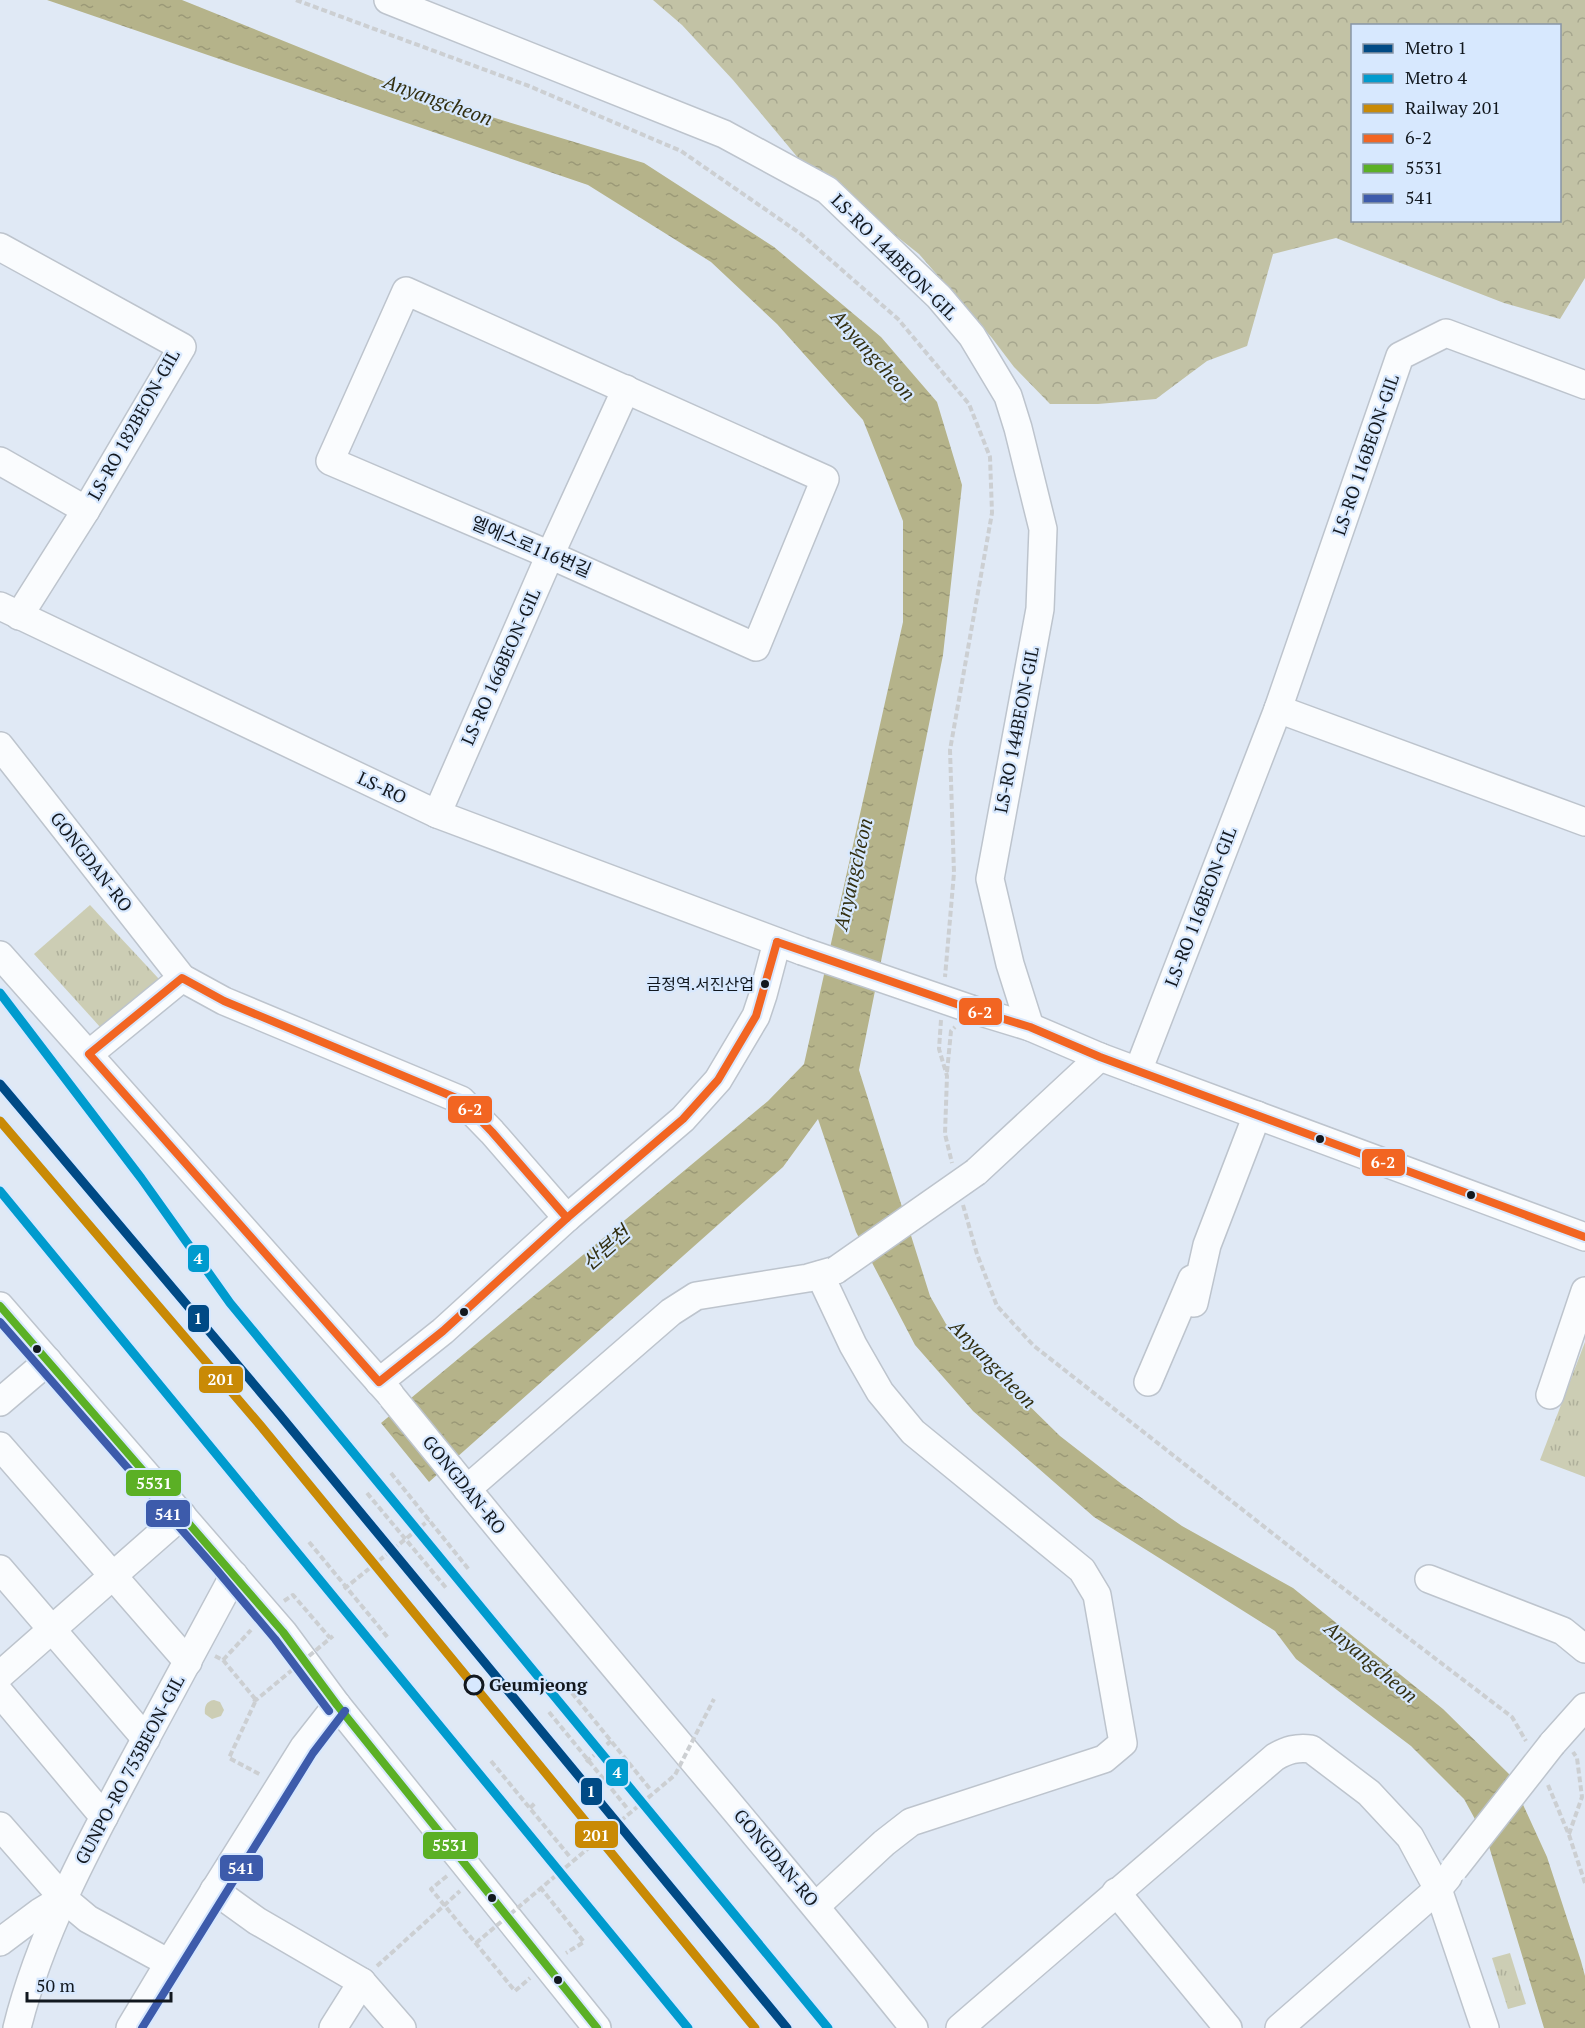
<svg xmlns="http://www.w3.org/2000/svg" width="1585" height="2028" viewBox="0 0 1585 2028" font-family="'PT Serif','Noto Sans KR',serif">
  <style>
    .grass { fill: #cccdb4 }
    .forest { fill: url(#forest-crowns); fill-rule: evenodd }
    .park { fill: url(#park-tufts) }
    .water { fill: url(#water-ripples) }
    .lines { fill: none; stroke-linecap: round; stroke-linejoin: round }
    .minor-casing { stroke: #bdc4cd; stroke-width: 30 }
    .path { stroke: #cccfd2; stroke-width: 4; stroke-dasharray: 6 3; stroke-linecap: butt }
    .minor { stroke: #fafcfe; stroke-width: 27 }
    .minor-bridge-casing { stroke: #bdc4cd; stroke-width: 30; stroke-linecap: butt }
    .path-bridge { stroke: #cccfd2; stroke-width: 4; stroke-dasharray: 6 3; stroke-linecap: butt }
    .minor-bridge { stroke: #fafcfe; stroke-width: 27 }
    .bus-1-casing { stroke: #d7e8fe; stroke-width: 12 }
    .bus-2-casing { stroke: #d7e8fe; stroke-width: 12 }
    .bus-3-casing { stroke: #d7e8fe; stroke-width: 12 }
    .bus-1 { stroke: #f26522; stroke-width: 8 }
    .bus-2 { stroke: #5bb025; stroke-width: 8 }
    .bus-3 { stroke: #3d5bab; stroke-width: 8 }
    .rail-1-casing { stroke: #d7e8fe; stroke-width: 14 }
    .rail-1 { stroke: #c98a06; stroke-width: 9 }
    .metro-1-casing { stroke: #d7e8fe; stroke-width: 14 }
    .metro-2-casing { stroke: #d7e8fe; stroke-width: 14 }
    .metro-1 { stroke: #004a85; stroke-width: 9 }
    .metro-2 { stroke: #009bce; stroke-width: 9 }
    .bus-dot { fill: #12181f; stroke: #d7e8fe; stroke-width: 2 }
    .stop-dot { fill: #d7e8fe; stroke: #12181f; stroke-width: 3 }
    .labels { text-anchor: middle; stroke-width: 4.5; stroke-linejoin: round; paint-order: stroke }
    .bus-label { font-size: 16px; fill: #12181f; stroke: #d7e8fe; text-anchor: end }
    .street-label { font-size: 18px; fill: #12181f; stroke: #d7e8fe }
    .stop-label { font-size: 18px; font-weight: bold; fill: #12181f; stroke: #d7e8fe; text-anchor: start }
    .water-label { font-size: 20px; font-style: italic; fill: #322f11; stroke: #d7e8fe }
    .line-badge { stroke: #d7e8fe; stroke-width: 2 }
    .badge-label { font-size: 16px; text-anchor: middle; font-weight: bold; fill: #fff }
  </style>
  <defs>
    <pattern id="forest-crowns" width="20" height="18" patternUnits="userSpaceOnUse" patternTransform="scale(1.5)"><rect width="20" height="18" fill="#c2c2a5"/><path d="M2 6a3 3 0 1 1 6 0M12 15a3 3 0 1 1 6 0" fill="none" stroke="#a6a68e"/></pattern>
    <pattern id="park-tufts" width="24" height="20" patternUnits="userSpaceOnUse" patternTransform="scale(1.5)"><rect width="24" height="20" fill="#cccdb4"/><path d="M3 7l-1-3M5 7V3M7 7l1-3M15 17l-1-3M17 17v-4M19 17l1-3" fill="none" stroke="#aeaf9a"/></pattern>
    <pattern id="water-ripples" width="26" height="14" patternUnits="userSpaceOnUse" patternTransform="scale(1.5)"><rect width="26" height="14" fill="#b5b38a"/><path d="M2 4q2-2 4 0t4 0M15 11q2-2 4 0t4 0" fill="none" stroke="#9b9977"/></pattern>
  </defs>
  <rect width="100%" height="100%" fill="#e0e9f5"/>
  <path class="grass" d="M214,1700L220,1702L224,1710L221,1716L212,1719L205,1714C204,1707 206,1701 214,1700Z"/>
  <path class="forest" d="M653,0H1585V278L1560,319L1504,303L1336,238L1273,254L1247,346L1207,361L1156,399L1098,404H1050L1014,367L992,338L919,254L799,159L733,80L682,25ZM1352,26H1560V220H1352Z"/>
  <g class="park">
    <polygon points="90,905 159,979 101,1028 34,954"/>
    <polygon points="1585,1342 1585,1477 1540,1460"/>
    <polygon points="1510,1953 1526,2004 1508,2009 1492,1958"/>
  </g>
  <polygon class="water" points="47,0 182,0 415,94 644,163 774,247 881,337 937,402 962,485 943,655 859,1070 930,1296 946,1324 1060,1436 1123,1485 1182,1526 1293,1588 1443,1709 1509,1774 1547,1857 1581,1961 1585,1976 1585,2028 1544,2028 1488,1843 1464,1799 1411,1746 1296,1659 1275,1631 1094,1517 973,1411 915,1345 856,1232 818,1119 783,1167 429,1482 381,1423 768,1101 804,1064 903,622 903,521 863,420 777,324 711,262 588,185"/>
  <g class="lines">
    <g class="minor-casing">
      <g id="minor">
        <polyline points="388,0 724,134 827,190 939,297 972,336 1008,396 1018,428 1043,529 1040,609 990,879 1010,964 1030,1027"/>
        <polyline points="0,247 182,347 86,510 19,616"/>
        <polygon points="406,291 825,479 756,647 550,555 330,461"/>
        <polyline points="0,461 86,510"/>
        <polyline points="0,606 437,814 802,951"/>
        <polyline points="1278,709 1585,822"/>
        <polyline points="0,746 182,978 224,1001 461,1100 492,1132 567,1218"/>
        <polyline points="437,814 550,555 626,389"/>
        <polyline points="0,955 390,1394"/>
        <polyline points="971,1009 1030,1027 1100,1057 1585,1237"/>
        <polyline points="89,1054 182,978"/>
        <polyline points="1138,1071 1278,709 1400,356 1446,333 1585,385"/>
        <polyline points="976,1172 1100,1057"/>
        <polyline points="1194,1303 1207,1245 1257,1115"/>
        <polyline points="0,1306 283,1632 337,1705 597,2028"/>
        <polyline points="379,1382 443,1331 567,1218 683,1119 718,1080 756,1016 763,995 777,942"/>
        <polyline points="1148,1382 1192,1279"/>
        <polyline points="1550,1395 1585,1291"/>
        <polyline points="0,1402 48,1361"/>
        <polyline points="0,1446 188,1662"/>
        <path d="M450,1468C603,1657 763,1839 914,2028"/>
        <polyline points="467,1489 671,1312 696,1296 808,1278 836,1270"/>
        <polyline points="0,1569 146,1739"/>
        <polyline points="1429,1579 1563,1631 1585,1649"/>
        <polyline points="0,1675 182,1515"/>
        <polyline points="0,1693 104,1817"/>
        <polyline points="1552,1744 1585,1707"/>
        <polyline points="0,1826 63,1898 88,1919 169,1963"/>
        <polyline points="214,1890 257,1921 362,1982 402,2028"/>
        <polyline points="1116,1892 1228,2028"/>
        <polyline points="816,1906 884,1843 911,1822 1104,1759 1123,1743 1097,1595 1082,1570 913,1432 880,1392 853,1345 820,1275"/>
        <polyline points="0,1942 40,1912 63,1898"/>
        <path d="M17,2028C40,1935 87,1848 132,1764C166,1701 200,1638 234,1575"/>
        <polyline points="130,2028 169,1963 304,1747 337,1705"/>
        <polyline points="333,2028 362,1982"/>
        <path d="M960,2028L1275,1757C1287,1750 1297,1747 1311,1749L1369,1793L1410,1837L1438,1889L1485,2028"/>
        <polyline points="1279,2028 1438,1889 1448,1877"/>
      </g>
    </g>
    <g class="path">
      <polyline points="296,0 529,86 681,151 801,234 898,319 969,404 990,457 992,513 950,750 954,873 945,977"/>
      <polyline points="941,1020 939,1049 947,1076 945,1134 952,1163"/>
      <polyline points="947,1072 951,1031 955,1027"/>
      <polyline points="963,1205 977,1254 997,1306 1034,1346 1327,1576 1512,1717 1526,1741"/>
      <polyline points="391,1473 470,1571"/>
      <polyline points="367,1493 447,1589"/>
      <polyline points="309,1542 389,1639"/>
      <polyline points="344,1589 429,1520"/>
      <polyline points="284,1601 293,1595 330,1638"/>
      <polyline points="215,1656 223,1660 256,1700 229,1758 261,1775"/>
      <polyline points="223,1660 251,1630"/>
      <polyline points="572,1693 650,1789"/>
      <polyline points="549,1712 627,1808"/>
      <polyline points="491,1761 570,1857"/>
      <polyline points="586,1762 611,1741"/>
      <polyline points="1548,1785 1569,1835 1585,1883"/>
      <polyline points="530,1808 536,1802"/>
      <polyline points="592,1825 602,1836"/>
      <polyline points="1569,1834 1582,1797 1577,1758 1573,1752"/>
      <polyline points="447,1876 431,1889 515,1991 530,1978"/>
      <polyline points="540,1887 584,1942 566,1953"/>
      <polyline points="377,1966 460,1891"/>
    </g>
    <use href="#minor" class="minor"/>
    <g class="minor-bridge-casing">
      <g id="minor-bridge">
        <polyline points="802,951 971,1009"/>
        <polyline points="836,1270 976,1172"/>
        <polyline points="392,1397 450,1468"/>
        <polyline points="1454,1869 1552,1744"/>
      </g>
    </g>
    <g class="path-bridge">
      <polyline points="253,1699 256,1700 333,1636"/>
      <polyline points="476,1943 675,1775 714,1699"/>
    </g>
    <use href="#minor-bridge" class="minor-bridge"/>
    <g class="bus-1-casing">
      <g id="bus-1">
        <polyline points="777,942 971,1009 1030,1027 1100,1057 1585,1237"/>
        <polygon points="182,978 224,1001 461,1100 492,1132 567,1218 443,1331 379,1382 89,1054"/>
        <polyline points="567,1218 683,1119 718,1080 756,1016 777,942"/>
      </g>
    </g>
    <g class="bus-2-casing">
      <polyline id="bus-2" points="0,1306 283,1632 337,1705 597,2028"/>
    </g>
    <g class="bus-3-casing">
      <g id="bus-3">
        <polyline points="0,1322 216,1569 275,1639 329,1711"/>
        <polyline points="142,2028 313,1753 345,1711"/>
      </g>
    </g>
    <use href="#bus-1" class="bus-1"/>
    <use href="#bus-2" class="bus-2"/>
    <use href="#bus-3" class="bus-3"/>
    <g class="rail-1-casing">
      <polyline id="rail-1" points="0,1121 260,1425 755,2028"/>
    </g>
    <use href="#rail-1" class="rail-1"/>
    <g class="metro-1-casing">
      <polyline id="metro-1" points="0,1084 279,1414 787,2028"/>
    </g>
    <g class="metro-2-casing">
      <g id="metro-2">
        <polyline points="0,993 141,1178 230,1303 828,2028"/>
        <polyline points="0,1191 688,2028"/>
      </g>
    </g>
    <use href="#metro-1" class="metro-1"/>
    <use href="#metro-2" class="metro-2"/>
  </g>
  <g class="bus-dot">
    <circle cx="765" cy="984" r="5"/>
    <circle cx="1320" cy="1139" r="5"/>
    <circle cx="1471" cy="1195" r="5"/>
    <circle cx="464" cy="1312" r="5"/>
    <circle cx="37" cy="1349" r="5"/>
    <circle cx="492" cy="1898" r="5"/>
    <circle cx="558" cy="1980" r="5"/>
  </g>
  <circle class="stop-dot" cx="474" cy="1685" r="9"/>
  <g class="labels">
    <g class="bus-label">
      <text x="754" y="990">금정역.서진산업</text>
    </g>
    <g class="street-label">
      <text transform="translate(894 257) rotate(45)" y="6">LS-RO 144BEON-GIL</text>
      <text transform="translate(134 425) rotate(-61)" y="6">LS-RO 182BEON-GIL</text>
      <text transform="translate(1366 455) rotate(-71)" y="6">LS-RO 116BEON-GIL</text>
      <text transform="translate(531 547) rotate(23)" y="6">엘에스로116번길</text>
      <text transform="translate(501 667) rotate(-66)" y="6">LS-RO 166BEON-GIL</text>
      <text transform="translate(1017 730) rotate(-79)" y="6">LS-RO 144BEON-GIL</text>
      <text transform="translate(382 788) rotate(25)" y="6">LS-RO</text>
      <text transform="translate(91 862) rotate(52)" y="6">GONGDAN-RO</text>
      <text transform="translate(1201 907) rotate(-69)" y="6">LS-RO 116BEON-GIL</text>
      <text transform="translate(464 1485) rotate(51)" y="6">GONGDAN-RO</text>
      <text transform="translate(130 1770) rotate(-62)" y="6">GUNPO-RO 753BEON-GIL</text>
      <text transform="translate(776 1858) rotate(50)" y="6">GONGDAN-RO</text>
    </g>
    <g class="stop-label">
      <text x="489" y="1691">Geumjeong</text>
    </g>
    <g class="water-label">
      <text transform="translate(438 100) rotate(20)" y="7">Anyangcheon</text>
      <text transform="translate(873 355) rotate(48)" y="7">Anyangcheon</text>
      <text transform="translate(853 874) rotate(-77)" y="7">Anyangcheon</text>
      <text transform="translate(606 1248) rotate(-41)" y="7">산본천</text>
      <text transform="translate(993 1364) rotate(46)" y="7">Anyangcheon</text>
      <text transform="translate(1371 1662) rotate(40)" y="7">Anyangcheon</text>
    </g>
  </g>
  <g class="line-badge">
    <rect x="958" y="997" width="45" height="29" rx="6" fill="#f26522"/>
    <rect x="447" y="1095" width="46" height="29" rx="6" fill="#f26522"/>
    <rect x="1361" y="1148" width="45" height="29" rx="6" fill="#f26522"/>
    <rect x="187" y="1244" width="23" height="29" rx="6" fill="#009bce"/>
    <rect x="187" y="1304" width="23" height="29" rx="6" fill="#004a85"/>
    <rect x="198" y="1365" width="46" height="29" rx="6" fill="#c98a06"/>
    <rect x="125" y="1469" width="57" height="28" rx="6" fill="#5bb025"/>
    <rect x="145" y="1499" width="46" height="29" rx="6" fill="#3d5bab"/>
    <rect x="605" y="1758" width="24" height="29" rx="6" fill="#009bce"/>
    <rect x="580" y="1777" width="23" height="29" rx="6" fill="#004a85"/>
    <rect x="574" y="1820" width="45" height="29" rx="6" fill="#c98a06"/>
    <rect x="422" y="1831" width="57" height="29" rx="6" fill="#5bb025"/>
    <rect x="219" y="1854" width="45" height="28" rx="6" fill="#3d5bab"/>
  </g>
  <g class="badge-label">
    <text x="980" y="1018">6-2</text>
    <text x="470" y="1115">6-2</text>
    <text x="1383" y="1168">6-2</text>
    <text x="198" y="1264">4</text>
    <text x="198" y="1324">1</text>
    <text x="221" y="1385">201</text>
    <text x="154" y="1489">5531</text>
    <text x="168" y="1520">541</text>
    <text x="617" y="1778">4</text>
    <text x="591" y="1797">1</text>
    <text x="596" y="1841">201</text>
    <text x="450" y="1851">5531</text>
    <text x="241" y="1874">541</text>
  </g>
  <rect x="1351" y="24" width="210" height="198" fill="#d7e8fe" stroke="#8895a5" stroke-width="1.5"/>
  <rect x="1363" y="44" width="30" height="9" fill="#004a85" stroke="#8895a5" stroke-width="1.5"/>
  <text x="1405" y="54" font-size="18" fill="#12181f">Metro 1</text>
  <rect x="1363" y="74" width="30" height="9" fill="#009bce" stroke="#8895a5" stroke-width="1.5"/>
  <text x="1405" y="84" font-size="18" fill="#12181f">Metro 4</text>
  <rect x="1363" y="104" width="30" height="9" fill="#c98a06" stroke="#8895a5" stroke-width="1.5"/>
  <text x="1405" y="114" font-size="18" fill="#12181f">Railway 201</text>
  <rect x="1363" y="134" width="30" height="9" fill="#f26522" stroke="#8895a5" stroke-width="1.5"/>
  <text x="1405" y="144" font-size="18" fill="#12181f">6-2</text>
  <rect x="1363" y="164" width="30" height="9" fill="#5bb025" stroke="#8895a5" stroke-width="1.5"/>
  <text x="1405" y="174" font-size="18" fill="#12181f">5531</text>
  <rect x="1363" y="194" width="30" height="9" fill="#3d5bab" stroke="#8895a5" stroke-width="1.5"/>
  <text x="1405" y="204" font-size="18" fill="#12181f">541</text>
  <path d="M27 1992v9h144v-9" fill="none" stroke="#12181f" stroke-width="3"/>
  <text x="36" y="1992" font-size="18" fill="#12181f" stroke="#d7e8fe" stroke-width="4.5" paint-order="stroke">50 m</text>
</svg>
